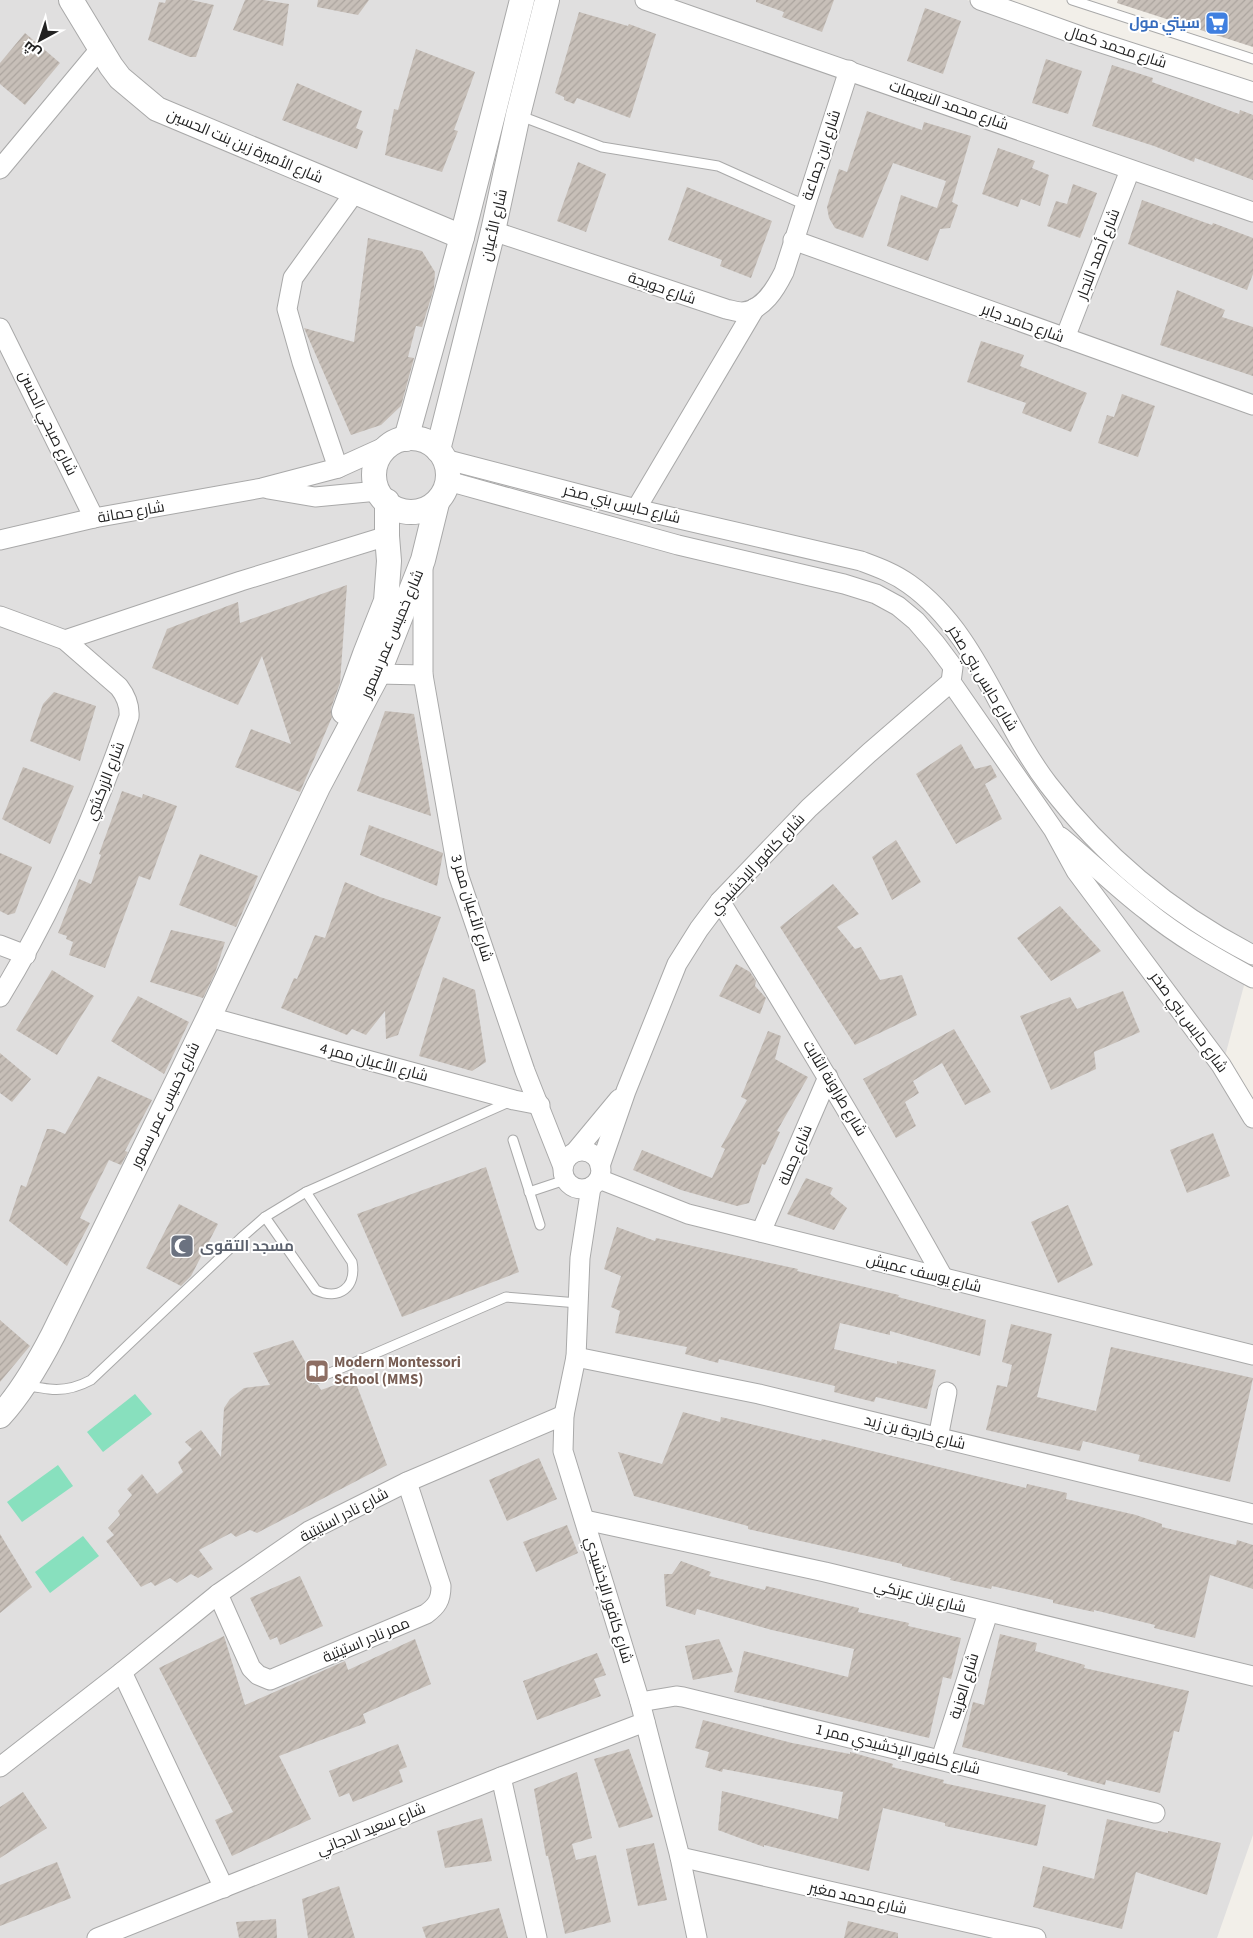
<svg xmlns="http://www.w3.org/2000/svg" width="1253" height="1938" viewBox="0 0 1253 1938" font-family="'Source Sans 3',Cairo,sans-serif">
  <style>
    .residential { fill: #e0dfdf }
    .pitch { fill: #88e0be }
    .building { fill: url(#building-hatch) }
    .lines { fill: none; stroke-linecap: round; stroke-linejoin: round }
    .service-casing { stroke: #a9a9a9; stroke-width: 11 }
    .minor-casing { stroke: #a9a9a9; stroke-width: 21 }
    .tertiary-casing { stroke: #a9a9a9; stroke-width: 26 }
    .service { stroke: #fff; stroke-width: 9 }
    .minor { stroke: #fff; stroke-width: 19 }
    .tertiary { stroke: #fff; stroke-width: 24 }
    .labels { text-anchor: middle; stroke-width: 4; stroke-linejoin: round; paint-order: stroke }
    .shop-label { font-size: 15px; font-weight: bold; fill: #366cbe; stroke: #fff; text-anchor: end }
    .street-label { font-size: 15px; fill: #222; stroke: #fff }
    .worship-label { font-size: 15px; font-weight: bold; fill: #5b616d; stroke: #fff; text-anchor: start }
    .education-label { font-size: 15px; font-weight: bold; fill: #785e54; stroke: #fff; text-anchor: start }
  </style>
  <defs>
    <pattern id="building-hatch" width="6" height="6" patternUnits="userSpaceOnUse" patternTransform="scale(1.25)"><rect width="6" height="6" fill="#c7bfb8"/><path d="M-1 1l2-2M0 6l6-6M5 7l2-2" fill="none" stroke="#aba49e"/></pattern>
  </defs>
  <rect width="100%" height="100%" fill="#f2efe9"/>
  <polygon class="residential" points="0,0 967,0 1253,97 1253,952 1224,1060 1253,1117 1253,1835 1217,1938 0,1938"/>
  <g class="pitch">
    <polygon points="135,1394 152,1414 103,1452 87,1432"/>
    <polygon points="58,1465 73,1486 22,1522 7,1502"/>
    <polygon points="83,1536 99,1556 50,1593 35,1572"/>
  </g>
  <g class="building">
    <polygon points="166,0 191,0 214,5 196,57 190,57 148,40 159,2 165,3"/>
    <polygon points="245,0 263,0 289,4 283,46 233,30"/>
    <polygon points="318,0 369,0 358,15 317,7"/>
    <polygon points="756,0 834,0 822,32 782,17 784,12 756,2"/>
    <polygon points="1118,0 1253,0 1253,47 1117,3"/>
    <polygon points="925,8 961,21 943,74 907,61"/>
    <polygon points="579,12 628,26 629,24 656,34 630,118 577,98 574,104 564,100 564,97 555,93"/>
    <polygon points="25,33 60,63 25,105 0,84 0,63"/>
    <polygon points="416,49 475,72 454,130 458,131 442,172 385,155 394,109 398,110"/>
    <polygon points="1046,59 1082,71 1068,114 1032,103"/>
    <polygon points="1112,65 1153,78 1152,82 1239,114 1240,110 1253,115 1253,180 1195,158 1194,162 1154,146 1092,126"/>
    <polygon points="297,83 362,111 356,128 363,131 357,149 282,120"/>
    <polygon points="867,111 922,130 924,122 971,136 952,202 958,205 950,228 940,229 928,261 887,246 901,195 937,208 946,181 893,163 863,238 835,228 829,218 827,207 839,169 847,172"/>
    <polygon points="998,148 1035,161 1032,168 1049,175 1040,206 1021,199 1018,207 982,194"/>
    <polygon points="578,162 606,174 586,232 557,221"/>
    <polygon points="1073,184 1097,193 1080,238 1047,226 1056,201 1067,204"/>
    <polygon points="687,187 772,221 751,278 720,266 722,260 668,240"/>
    <polygon points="1142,200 1212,225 1213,223 1253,238 1253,274 1247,290 1128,244"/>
    <polygon points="368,238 422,251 435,272 434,288 422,327 416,326 408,357 414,358 401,406 381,425 351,435 304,328 354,342"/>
    <polygon points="1177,290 1225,310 1222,317 1253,327 1253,376 1160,345"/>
    <polygon points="981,341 1024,355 1020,366 1087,393 1071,432 1022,413 1026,403 967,382"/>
    <polygon points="1122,394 1155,406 1138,457 1098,443 1107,415 1114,417"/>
    <polygon points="347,585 340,683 331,708 332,717 300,792 235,767 251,729 291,744 262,656 238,705 152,668 167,629 238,602 240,623"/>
    <polygon points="54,692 96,706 80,761 30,741 43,704"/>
    <polygon points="385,711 414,714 431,816 357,791"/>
    <polygon points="961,744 975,769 991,765 997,777 985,784 1002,819 956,844 916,774"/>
    <polygon points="23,767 74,786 50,844 2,819"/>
    <polygon points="122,791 142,798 143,794 177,806 150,880 139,876 105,968 69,955 73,942 66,939 67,936 58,933 79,879 91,884 101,855 99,854"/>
    <polygon points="369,825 443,853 437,886 360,855"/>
    <polygon points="896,840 921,882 892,900 872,857"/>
    <polygon points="0,853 32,867 15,913 8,915 0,911"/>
    <polygon points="200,854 258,876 236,927 179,905"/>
    <polygon points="345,882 380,897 441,917 398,1035 386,1039 385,1011 366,1035 352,1029 347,1035 281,1008 294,978 297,979 315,935 325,938"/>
    <polygon points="833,884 859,914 837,927 855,949 861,947 880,980 902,975 917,1015 855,1045 780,927"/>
    <polygon points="1060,906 1101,951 1051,981 1017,938"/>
    <polygon points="171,930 225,942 215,973 203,998 150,982"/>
    <polygon points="736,964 750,972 756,981 755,986 766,998 760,1014 719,996"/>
    <polygon points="52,970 94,996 57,1055 16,1030"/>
    <polygon points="443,977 475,990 486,1062 472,1071 419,1056"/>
    <polygon points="1123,991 1140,1032 1094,1052 1096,1069 1051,1090 1020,1016 1070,997 1077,1009"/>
    <polygon points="138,996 189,1022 164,1074 111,1041"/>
    <polygon points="954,1029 991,1092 965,1105 942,1063 913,1081 919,1093 905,1102 916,1126 896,1138 863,1079"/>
    <polygon points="768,1031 781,1036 775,1059 808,1077 777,1131 780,1132 765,1165 762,1164 749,1203 737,1206 681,1190 633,1170 642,1150 712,1178 725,1149 721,1147 747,1100 741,1097"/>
    <polygon points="0,1053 31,1079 12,1102 0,1093"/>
    <polygon points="98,1076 152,1100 125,1151 128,1152 121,1165 109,1160 80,1218 90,1223 67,1266 9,1221 21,1185 26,1187 47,1129 53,1129 65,1134"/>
    <polygon points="1213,1133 1230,1176 1187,1193 1170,1150"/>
    <polygon points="486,1167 519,1272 402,1317 357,1214"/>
    <polygon points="806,1178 833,1188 830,1194 847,1208 834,1230 787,1214"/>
    <polygon points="179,1204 218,1224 191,1276 181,1286 146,1268"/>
    <polygon points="1068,1205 1093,1265 1058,1283 1031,1222"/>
    <polygon points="617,1227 655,1241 656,1238 798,1269 797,1271 899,1295 898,1297 986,1320 980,1356 890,1331 890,1335 840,1323 834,1349 897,1364 897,1361 936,1370 927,1409 876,1397 874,1402 834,1392 835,1386 719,1359 718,1363 685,1354 687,1347 615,1333 620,1311 611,1307 621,1276 604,1269"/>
    <polygon points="0,1320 30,1346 0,1382"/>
    <polygon points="1011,1324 1052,1334 1037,1397 1096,1411 1111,1347 1253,1378 1230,1482 1138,1461 1140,1455 1083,1441 1080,1451 986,1430 997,1385 1007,1387 1012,1365 1002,1362"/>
    <polygon points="293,1340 312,1374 310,1378 311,1382 313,1384 318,1385 321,1390 354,1378 387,1465 257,1533 250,1530 236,1537 231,1533 199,1550 213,1569 198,1578 191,1574 177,1583 170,1578 155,1586 151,1582 141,1587 106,1541 114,1535 108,1528 120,1515 118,1511 132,1495 127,1489 142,1474 157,1494 183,1472 178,1462 192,1449 185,1442 201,1430 221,1457 224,1408 230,1399 244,1388 270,1385 253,1353"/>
    <polygon points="683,1412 720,1422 721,1417 821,1441 822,1439 1026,1488 1027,1484 1067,1493 1066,1499 1136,1515 1162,1524 1162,1527 1236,1545 1237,1540 1253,1545 1253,1589 1210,1575 1195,1638 1154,1628 1155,1625 1094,1610 1094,1612 1053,1603 1053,1600 992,1586 991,1589 950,1580 951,1578 902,1566 902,1564 748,1529 748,1526 634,1496 618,1452 662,1464"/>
    <polygon points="539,1458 557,1499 507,1521 489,1480"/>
    <polygon points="567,1525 578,1553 536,1572 523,1542"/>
    <polygon points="0,1534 32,1587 0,1613"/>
    <polygon points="681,1561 711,1572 709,1576 765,1590 766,1586 859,1608 858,1612 909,1623 908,1626 961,1638 951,1679 943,1677 929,1738 734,1692 744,1651 848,1677 854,1649 772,1630 697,1609 695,1615 666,1606 664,1574 672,1574"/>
    <polygon points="300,1576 323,1626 280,1645 277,1637 270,1640 250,1598"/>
    <polygon points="1000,1634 1037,1643 1035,1651 1085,1665 1084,1668 1189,1691 1179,1732 1174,1731 1160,1793 1106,1780 1105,1785 1067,1775 1068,1773 962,1747 973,1702 984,1705"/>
    <polygon points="224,1636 245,1705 345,1661 348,1670 415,1639 431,1684 363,1714 366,1723 279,1756 311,1819 232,1856 215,1820 233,1812 159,1668"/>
    <polygon points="719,1639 733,1672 693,1680 685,1646"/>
    <polygon points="597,1653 606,1675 594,1679 601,1696 537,1720 523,1681"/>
    <polygon points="703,1720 792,1743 850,1754 850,1752 893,1764 892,1767 944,1780 943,1783 1046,1805 1037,1846 945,1826 945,1823 883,1808 869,1871 764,1845 764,1847 718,1830 722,1791 838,1819 843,1792 723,1769 722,1772 705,1767 709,1752 695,1748"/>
    <polygon points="398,1744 407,1767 399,1770 403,1782 353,1802 349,1793 339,1797 329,1771"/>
    <polygon points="629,1749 653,1817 619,1828 594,1759"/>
    <polygon points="577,1772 592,1838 572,1844 576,1860 596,1855 611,1922 565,1934 548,1856 546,1856 534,1789"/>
    <polygon points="23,1792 47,1828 0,1858 0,1807"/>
    <polygon points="482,1818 492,1861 445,1868 437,1831"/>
    <polygon points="1107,1819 1168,1833 1168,1831 1221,1843 1207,1895 1136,1872 1122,1929 1033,1907 1043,1866 1094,1879"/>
    <polygon points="654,1843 667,1900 638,1906 626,1849"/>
    <polygon points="57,1862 71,1898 0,1926 0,1885"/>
    <polygon points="339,1886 355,1938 308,1938 302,1899"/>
    <polygon points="499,1908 508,1938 426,1938 422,1927"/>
    <polygon points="276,1919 277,1938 239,1938 236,1922"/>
    <polygon points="848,1921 898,1933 898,1938 844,1938"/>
  </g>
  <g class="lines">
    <g class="service-casing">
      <g id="service">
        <polyline points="1072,0 1253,59"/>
        <polyline points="518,115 602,147 718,166 805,205"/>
        <polyline points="513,1140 540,1225"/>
        <polyline points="529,1192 565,1180"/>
        <path d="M265,1217L316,1290C339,1301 357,1287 352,1262L306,1192"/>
        <polyline points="316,1379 506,1297 578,1303"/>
        <path d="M25,1387C34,1386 40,1388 49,1389C65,1391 78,1387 91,1380L241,1238L265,1217L306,1192L509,1102"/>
      </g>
    </g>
    <g class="minor-casing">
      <g id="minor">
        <polyline points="645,0 1253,212"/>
        <polyline points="980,0 1083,37 1253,92"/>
        <polyline points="0,169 100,49"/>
        <path d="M493,231L726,309C731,310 737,312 742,312C763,311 776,288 784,272L849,70"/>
        <polyline points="793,240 1253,405"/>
        <polyline points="0,328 94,518"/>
        <polyline points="1065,338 1130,170"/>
        <path d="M444,459L636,509L861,561C877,567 894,573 909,584C977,632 999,720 1048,784C1103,856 1173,914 1253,955"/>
        <polyline points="338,468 302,362 287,309 293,278 355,192"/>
        <polyline points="448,481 678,545 844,584 876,594 898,606 916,621 935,643 953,667 951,682 1053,829 1076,871 1221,1065 1253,1118"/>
        <polyline points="268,489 315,497 378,491"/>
        <polyline points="636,509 755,308"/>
        <polyline points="0,540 94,518 262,488 338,468 391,444"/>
        <polyline points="423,567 423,675 458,874 525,1071 563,1167"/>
        <path d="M0,616L65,640L119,687C126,696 130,705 129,717C95,815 54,909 0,997"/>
        <polyline points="65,640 241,581 387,536"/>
        <polyline points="378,674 423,675"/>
        <path d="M1061,837C1090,861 1116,887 1146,910C1179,937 1216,958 1253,978"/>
        <path d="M720,901C797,1026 873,1151 944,1279"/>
        <polyline points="0,945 26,955"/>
        <polyline points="209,1017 514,1100 540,1105"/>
        <circle cx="582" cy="1170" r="19"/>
        <polyline points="575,1152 619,1099"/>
        <polyline points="600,1166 626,1091 677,964 699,929 720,901 809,808 869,753 951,682"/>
        <polyline points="599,1179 688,1214 1253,1355"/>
        <polyline points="591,1187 580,1258 576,1357 564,1415 563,1451 640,1702 680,1857 697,1938"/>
        <polyline points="761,1232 828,1077"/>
        <polyline points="576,1357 759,1394 1253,1514"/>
        <polyline points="938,1438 947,1392"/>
        <polyline points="585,1520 825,1572 1253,1676"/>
        <path d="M218,1594L251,1668L258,1675L270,1680L426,1614C437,1606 441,1600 441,1586L407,1482"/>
        <polyline points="122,1672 224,1888"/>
        <polyline points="640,1702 676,1696 683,1697 1155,1813"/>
        <polyline points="941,1759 988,1613"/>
        <polyline points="0,1767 122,1672 218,1594 309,1531 407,1482 564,1415"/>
        <polyline points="501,1777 537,1938"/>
        <polyline points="680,1857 1036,1938"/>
        <polyline points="97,1938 501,1777 645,1722"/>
      </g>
    </g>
    <g class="tertiary-casing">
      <g id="tertiary">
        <polyline points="71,0 111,66 120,78 157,109 462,237"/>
        <circle cx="411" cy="475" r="37"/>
        <polyline points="406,439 462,237 522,0"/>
        <polyline points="438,450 493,231 518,115 547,0"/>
        <polyline points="344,712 365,654 386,601 389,561 387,536 387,501"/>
        <path d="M0,1416C22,1392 38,1364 53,1335L209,1017L318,787L378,674L423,560L437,503"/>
      </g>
    </g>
    <use href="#service" class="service"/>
    <use href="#minor" class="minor"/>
    <use href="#tertiary" class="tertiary"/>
  </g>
  <defs>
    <g id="supermarket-square" transform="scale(1.25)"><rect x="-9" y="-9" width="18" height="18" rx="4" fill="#3f7fe0" stroke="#fff"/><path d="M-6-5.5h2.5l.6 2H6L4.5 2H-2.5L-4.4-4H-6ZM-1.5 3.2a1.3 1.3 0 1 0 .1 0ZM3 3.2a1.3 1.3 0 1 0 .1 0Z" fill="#fff"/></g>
    <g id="mosque-square" transform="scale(1.25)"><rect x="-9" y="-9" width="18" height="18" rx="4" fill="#6b7280" stroke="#fff"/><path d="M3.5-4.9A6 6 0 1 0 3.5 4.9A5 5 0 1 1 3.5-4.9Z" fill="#fff"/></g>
    <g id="library-square" transform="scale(1.25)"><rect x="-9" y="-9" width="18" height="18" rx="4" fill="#8d6e63" stroke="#fff"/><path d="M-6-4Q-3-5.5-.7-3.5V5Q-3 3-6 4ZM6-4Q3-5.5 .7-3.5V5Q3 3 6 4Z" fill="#fff"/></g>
  </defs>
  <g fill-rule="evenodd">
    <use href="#supermarket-square" x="1217" y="23"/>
    <use href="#mosque-square" x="182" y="1246"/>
    <use href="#library-square" x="317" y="1371"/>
  </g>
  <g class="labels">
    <g class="shop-label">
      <text x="1200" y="28">سيتي مول</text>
    </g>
    <g class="street-label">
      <text transform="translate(1116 47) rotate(18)" y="5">شارع محمد كمال</text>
      <text transform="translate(949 105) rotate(19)" y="5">شارع محمد النعيمات</text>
      <text transform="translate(245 146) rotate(23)" y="5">شارع الأميرة زين بنت الحسين</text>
      <text transform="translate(821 155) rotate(-72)" y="5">شارع ابن جماعة</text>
      <text transform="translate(494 225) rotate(-77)" y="5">شارع الأعيان</text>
      <text transform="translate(1098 254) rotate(-69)" y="5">شارع أحمد النجار</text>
      <text transform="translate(662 288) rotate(19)" y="5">شارع حويجة</text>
      <text transform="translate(1023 323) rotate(20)" y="5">شارع حامد جابر</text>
      <text transform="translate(48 423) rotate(64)" y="5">شارع صبحي الحسن</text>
      <text transform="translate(622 504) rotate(14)" y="5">شارع حابس بني صخر</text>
      <text transform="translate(131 512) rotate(-10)" y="5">شارع حمانة</text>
      <text transform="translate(392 634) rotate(-67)" y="5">شارع خميس عمر سمور</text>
      <text transform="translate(983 678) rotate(59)" y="5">شارع حابس بني صخر</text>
      <text transform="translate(105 781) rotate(-69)" y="5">شارع الزركشي</text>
      <text transform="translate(757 864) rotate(-47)" y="5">شارع كافور الإخشيدي</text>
      <text transform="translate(472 908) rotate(73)" y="5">شارع الأعيان ممر 3</text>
      <text transform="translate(1189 1022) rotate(54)" y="5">شارع حابس بني صخر</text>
      <text transform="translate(374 1062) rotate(15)" y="5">شارع الأعيان ممر 4</text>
      <text transform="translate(835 1088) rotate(59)" y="5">شارع طراونة الثابت</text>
      <text transform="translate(165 1105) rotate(-64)" y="5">شارع خميس عمر سمور</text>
      <text transform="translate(795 1155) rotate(-67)" y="5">شارع جملة</text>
      <text transform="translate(924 1273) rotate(14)" y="5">شارع يوسف عميش</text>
      <text transform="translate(915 1432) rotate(14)" y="5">شارع خارجة بن زيد</text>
      <text transform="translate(344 1515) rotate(-28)" y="5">شارع نادر استيتية</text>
      <text transform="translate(920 1596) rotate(14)" y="5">شارع يزن عرنكي</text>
      <text transform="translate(609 1600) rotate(73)" y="5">شارع كافور الإخشيدي</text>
      <text transform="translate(366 1640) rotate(-23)" y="5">ممر نادر استيتية</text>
      <text transform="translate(964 1686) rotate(-73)" y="5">شارع العزية</text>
      <text transform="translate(898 1749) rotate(14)" y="5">شارع كافور الإخشيدي ممر 1</text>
      <text transform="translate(371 1829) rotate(-22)" y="5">شارع سعيد الدجاني</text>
      <text transform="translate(858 1898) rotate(13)" y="5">شارع محمد مغير</text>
    </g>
    <g class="worship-label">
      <text x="200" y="1251">مسجد التقوى</text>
    </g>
    <g class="education-label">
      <text x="334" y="1367">Modern Montessori<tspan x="334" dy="17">School (MMS)</tspan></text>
    </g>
  </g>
  <g transform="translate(40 40) rotate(220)" stroke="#ffffff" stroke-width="4" paint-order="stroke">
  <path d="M0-4L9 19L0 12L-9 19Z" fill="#222222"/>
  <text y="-8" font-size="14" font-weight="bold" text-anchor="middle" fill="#222222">ش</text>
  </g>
</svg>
